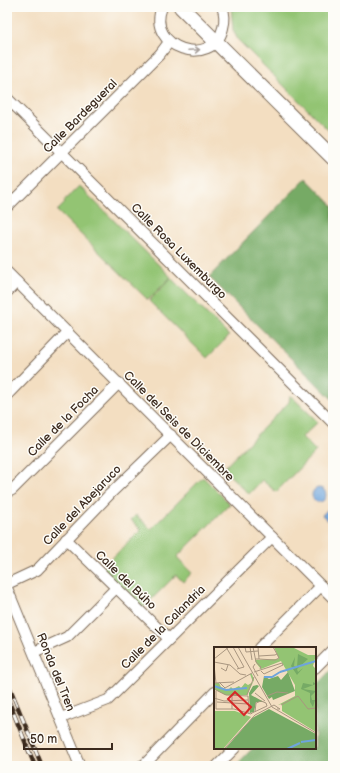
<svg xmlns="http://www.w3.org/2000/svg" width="340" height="773" viewBox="0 0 340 773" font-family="'Balsamiq Sans',sans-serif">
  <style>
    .green { fill: #93c473; stroke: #677748 }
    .forest { fill: #76aa65; stroke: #586a42 }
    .water { fill: #6ea4dc; stroke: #54677d }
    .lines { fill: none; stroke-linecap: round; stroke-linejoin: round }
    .street-casing { stroke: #7b6957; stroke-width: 12 }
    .secondary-casing { stroke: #7b6957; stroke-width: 16 }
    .street { stroke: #fff; stroke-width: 10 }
    .secondary { stroke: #fff; stroke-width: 14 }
    .rail-casing { stroke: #3b2a1e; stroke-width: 4.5 }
    .rail { stroke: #fdfcf7; stroke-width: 3; stroke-dasharray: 9; stroke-linecap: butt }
    .oneway { stroke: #a79f9a }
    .labels { text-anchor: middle; stroke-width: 3; stroke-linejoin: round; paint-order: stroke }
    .street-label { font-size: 12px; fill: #3b2a1e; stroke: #fdfcf7 }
    .inset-river { fill: none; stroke: #6ea4dc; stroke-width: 2 }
    .inset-road { fill: none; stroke: #a99680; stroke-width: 1 }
    .view { fill: #d62828; fill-opacity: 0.15; stroke: #d62828; stroke-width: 2 }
    .inset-edge { fill: none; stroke: #3b2a1e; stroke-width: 2 }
  </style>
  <rect width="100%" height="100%" fill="#fdfcf7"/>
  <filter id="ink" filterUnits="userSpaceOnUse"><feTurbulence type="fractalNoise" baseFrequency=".025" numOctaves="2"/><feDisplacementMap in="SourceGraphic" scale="8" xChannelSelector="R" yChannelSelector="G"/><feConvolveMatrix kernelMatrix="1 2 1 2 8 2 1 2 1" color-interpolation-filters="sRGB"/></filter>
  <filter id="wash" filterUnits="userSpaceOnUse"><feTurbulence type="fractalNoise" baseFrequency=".012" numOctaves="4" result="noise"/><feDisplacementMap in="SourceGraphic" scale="16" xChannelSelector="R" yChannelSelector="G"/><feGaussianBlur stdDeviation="0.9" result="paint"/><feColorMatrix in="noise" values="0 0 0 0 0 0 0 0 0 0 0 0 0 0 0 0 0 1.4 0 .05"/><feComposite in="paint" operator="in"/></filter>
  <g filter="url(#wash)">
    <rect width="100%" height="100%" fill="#f3dec1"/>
    <g class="green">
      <polygon points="231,7 333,7 333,135 238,40 233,30"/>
      <polygon points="79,186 171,277 148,300 57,211 65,203 64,201"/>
      <polygon points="171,278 229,336 207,358 149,301"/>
      <polygon points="290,395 318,422 302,437 316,451 276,492 262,480 249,494 223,469 289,402"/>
      <polygon points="203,477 230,504 177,557 192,573 183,582 176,575 142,609 101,569 141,530 131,520 136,515 151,529"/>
    </g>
    <g class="forest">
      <polygon points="306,178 333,206 333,400 209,277"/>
      <polygon points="333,668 333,766 235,766 253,748 315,748 315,686"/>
    </g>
    <g class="water">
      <circle cx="319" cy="495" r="7"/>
      <polygon points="333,504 333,525 322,515"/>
    </g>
  </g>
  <g filter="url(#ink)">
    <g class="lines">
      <g class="street-casing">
        <g id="street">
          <path d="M162,7C145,48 213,70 223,28C225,21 225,14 222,7"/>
          <polyline points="7,98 333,423"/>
          <polyline points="7,207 160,54 169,42"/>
          <polyline points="7,272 333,598"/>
          <polyline points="7,292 17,282"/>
          <polyline points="7,395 68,332"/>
          <polyline points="7,492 12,490 119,383"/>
          <polyline points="66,539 169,639"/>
          <polyline points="7,584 37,570 110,494 171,435"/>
          <polyline points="7,588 80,766"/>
          <polyline points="259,648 321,586"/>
          <polyline points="34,652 67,637 116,588"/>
          <polyline points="315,668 333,650"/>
          <polyline points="61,718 108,700 272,537"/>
          <polyline points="141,766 144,765 215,692"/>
          <polyline points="217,766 235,748"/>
        </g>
      </g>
      <g class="secondary-casing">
        <polyline id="secondary" points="181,7 333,158"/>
      </g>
      <use href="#street" class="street"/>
      <use href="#secondary" class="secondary"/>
      <g class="rail-casing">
        <g id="rail">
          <polyline points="7,681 42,766"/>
          <polyline points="7,697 35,766"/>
        </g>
      </g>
      <use href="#rail" class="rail"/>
    </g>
    <defs><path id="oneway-shaft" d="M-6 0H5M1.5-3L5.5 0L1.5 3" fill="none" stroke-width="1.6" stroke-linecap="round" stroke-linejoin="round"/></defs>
    <use class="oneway" href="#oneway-shaft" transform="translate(194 50) rotate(-3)"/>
  </g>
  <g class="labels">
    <g class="street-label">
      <text transform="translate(80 116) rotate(-45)" y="4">Calle Bardegueral</text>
      <text transform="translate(179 251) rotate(45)" y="4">Calle Rosa Luxemburgo</text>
      <text transform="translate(63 421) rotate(-45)" y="4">Calle de la Focha</text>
      <text transform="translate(179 426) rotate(45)" y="4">Calle del Seis de Diciembre</text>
      <text transform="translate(82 505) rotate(-46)" y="4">Calle del Abejaruco</text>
      <text transform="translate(126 580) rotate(44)" y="4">Calle del Búho</text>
      <text transform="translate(163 627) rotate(-45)" y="4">Calle de la Calandria</text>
      <text transform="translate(56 672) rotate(68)" y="4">Ronda del Tren</text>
    </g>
  </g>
  <g transform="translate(214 647)">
    <rect width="102" height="102" fill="#f3dec1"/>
    <path d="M60,0H78L94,8H102L99,19L102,22V85L68,64V57L64,58L81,49V38L67,14L47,22L42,16L41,13L65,12ZM36,27H38L40,33L33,48H11L0,42V36H5L7,40L14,43L17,40L19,42L25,39L27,41L31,36L34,38L39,35ZM1,64H21L37,70L9,102H0Z" fill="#93c473"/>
    <path d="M84,7L94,12L83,22L84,25L89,21L83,28L77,19L81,10L80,19L83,20ZM74,25L81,44L59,53L58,50L55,52L48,40L50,29L55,32L64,29L67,33ZM99,35L102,37L89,42L102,44L97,49L98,53H101L99,60L96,55V46L87,42L89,36L99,38ZM43,38L45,39L37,48L50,55H42L40,65L36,66L35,46L39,39ZM55,62L102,87V102H11L38,71Z" fill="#76aa65"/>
    <path class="inset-river" d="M66,25L102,14M50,30H58L66,25M0,39L12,43L33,41M87,95L102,93M73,102L86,96"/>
    <path class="inset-road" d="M12,0L25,22M19,0L30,20L23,22M24,0L58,60L102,86M31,0L32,5L44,4M36,0L38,13M39,0L42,15L47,20L46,22M45,9L61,8L63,7L59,0M0,12L15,0M41,12H45L44,0M45,12L61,13L65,11L63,7M0,15L16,18L26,27L32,28M41,17L39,20L44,29M0,18L2,36M7,21L12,24L14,18M40,25L68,16L69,18L50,27L47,24M5,35L11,41L38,26M0,36L20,35M0,42L12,48L34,49M2,44V62H20L37,67L38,66L53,59L52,56L47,54L42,56L41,65M41,46L51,54M33,48L40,30M18,49V62M34,49L35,67M53,49L63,45L74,46M0,51L10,54L34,53M3,55L34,57M67,58L84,49L94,62L102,61M10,102L41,68L60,58L66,62H63"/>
    <path class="view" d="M21,45L37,60L30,68L14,52Z"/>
    <rect width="102" height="102" class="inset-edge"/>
  </g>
  <rect width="340" height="773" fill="none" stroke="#fdfcf7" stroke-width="24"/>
  <path d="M24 743v6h88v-6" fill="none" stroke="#3b2a1e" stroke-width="2"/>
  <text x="30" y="743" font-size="12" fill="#3b2a1e" stroke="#fdfcf7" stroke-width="3" paint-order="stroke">50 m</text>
</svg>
